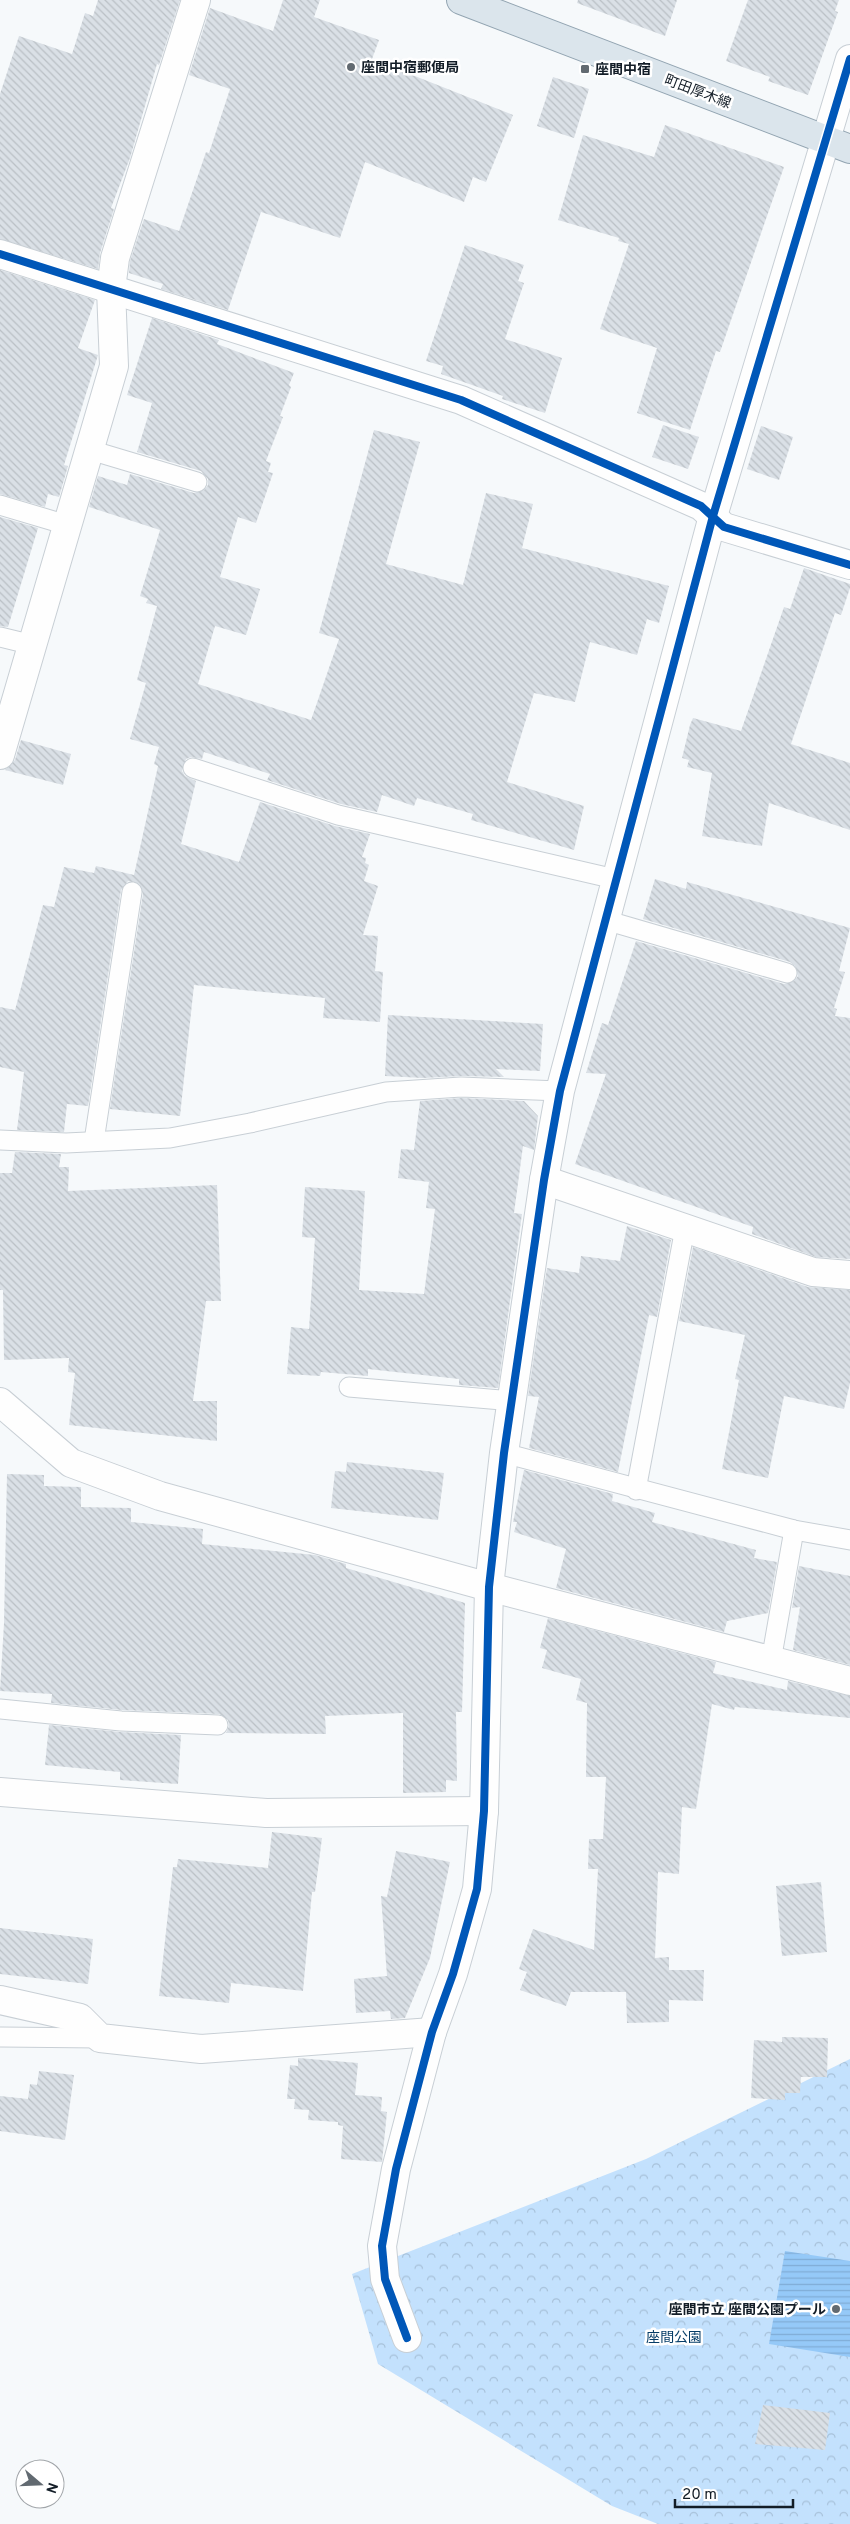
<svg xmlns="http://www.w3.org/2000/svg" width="850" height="2524" viewBox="0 0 850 2524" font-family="Overpass,'Noto Sans JP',sans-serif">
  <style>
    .park { fill: url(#park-crowns) }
    .water { fill: url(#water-rules) }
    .building { fill: url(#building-back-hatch) }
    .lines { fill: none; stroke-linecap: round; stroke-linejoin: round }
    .lane-casing { stroke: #c8cfd5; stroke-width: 21 }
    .street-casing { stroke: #c8cfd5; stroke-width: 30 }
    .primary-casing { stroke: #92a4b1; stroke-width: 30 }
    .lane { stroke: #fefefe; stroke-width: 19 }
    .street { stroke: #fefefe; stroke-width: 28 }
    .primary { stroke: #dbe5ec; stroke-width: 28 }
    .cycleway-casing { stroke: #fff; stroke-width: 11 }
    .cycleway { stroke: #0057b8; stroke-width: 8 }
    .poi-dot { fill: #626a71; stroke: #fff; stroke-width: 2 }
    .labels { text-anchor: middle; stroke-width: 5; stroke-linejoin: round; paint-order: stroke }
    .poi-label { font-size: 14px; font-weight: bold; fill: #131d27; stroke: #fff; text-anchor: start }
    .street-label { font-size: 14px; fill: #131d27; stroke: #fff }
    .park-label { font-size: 14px; fill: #053c67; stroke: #fff }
  </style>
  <defs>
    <pattern id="park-crowns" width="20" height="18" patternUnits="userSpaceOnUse" patternTransform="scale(1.25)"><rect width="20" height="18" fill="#c3e1fd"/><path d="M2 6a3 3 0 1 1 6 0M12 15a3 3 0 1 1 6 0" fill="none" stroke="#a7c1d9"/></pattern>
    <pattern id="water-rules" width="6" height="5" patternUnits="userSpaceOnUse" patternTransform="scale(1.25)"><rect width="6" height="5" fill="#95c9f8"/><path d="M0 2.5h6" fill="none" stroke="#80acd5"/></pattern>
    <pattern id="building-back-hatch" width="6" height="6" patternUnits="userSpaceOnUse" patternTransform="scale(1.25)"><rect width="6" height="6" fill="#dae0e6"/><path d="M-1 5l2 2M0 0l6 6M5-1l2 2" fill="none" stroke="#bac0c5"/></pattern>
  </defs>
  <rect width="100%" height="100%" fill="#f6f9fb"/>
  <polygon class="park" points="850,2059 850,2524 658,2524 612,2506 378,2364 352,2274 646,2159"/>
  <polygon class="water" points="785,2251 850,2261 850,2357 769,2344"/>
  <g class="building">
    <polygon points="98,0 180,0 159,65 157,64 130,158 111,208 114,209 100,253 98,269 0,239 0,94 19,36 72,54 85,13 93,16"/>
    <polygon points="283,0 320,0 314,17 379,40 372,59 513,115 486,182 473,177 464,202 365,162 340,238 261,212 228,310 161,289 163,284 129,273 130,261 144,219 179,231 206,152 209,153 230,89 189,75 210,8 273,31"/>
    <polygon points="578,0 677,0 665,36 577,3"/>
    <polygon points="748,0 839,0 835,11 838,12 808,95 768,81 770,77 726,61"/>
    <polygon points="553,77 589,89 574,138 537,126"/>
    <polygon points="665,125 784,167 720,352 716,351 690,430 637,413 657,348 600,329 629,244 618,241 619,238 558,220 583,135 654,157"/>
    <polygon points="465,245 524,265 518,281 524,283 505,339 562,358 545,413 502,399 503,396 441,374 443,366 426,361"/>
    <polygon points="0,270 95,300 78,348 98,355 64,465 68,466 59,497 48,494 45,507 0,494"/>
    <polygon points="152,318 219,340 217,344 294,373 289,385 291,387 280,416 283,417 266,461 271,463 268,472 273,473 256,523 238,517 220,577 260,589 246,635 215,626 198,684 311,720 339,639 319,633 374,430 420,442 386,564 463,585 486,493 533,504 522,548 669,586 659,623 647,619 637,655 590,642 575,702 534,693 507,782 584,806 574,850 471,820 473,814 417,798 414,806 382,795 377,812 341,804 267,780 270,774 204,752 202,759 191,757 186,759 182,771 185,776 196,781 181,844 239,862 260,802 335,826 370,834 362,857 366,858 365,863 369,865 364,881 378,886 363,935 378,936 375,971 383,972 380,1022 323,1018 325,998 194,985 180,1116 110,1109 143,894 139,884 128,881 121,890 88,1106 67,1104 64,1132 17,1130 24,1072 0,1067 0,1007 15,1010 43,905 54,907 64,867 94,873 96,866 134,875 158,766 154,764 159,747 130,739 146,683 137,680 157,606 146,603 148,599 140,596 160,530 89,507 98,476 127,485 130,474 194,493 204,490 208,485 208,479 201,471 137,452 152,403 127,395"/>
    <polygon points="663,425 699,437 688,469 652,457"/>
    <polygon points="761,426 793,437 779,480 747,469"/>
    <polygon points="0,517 38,528 8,627 0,626"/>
    <polygon points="804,568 850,584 850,588 841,615 835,613 791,744 850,763 850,830 769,803 762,846 702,836 712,773 687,767 689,760 682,758 690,725 693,718 741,731 784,607 790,609"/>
    <polygon points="21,740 71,754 63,785 5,770 15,760"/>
    <polygon points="655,879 686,889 687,882 850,928 839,971 845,972 834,1008 837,1009 835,1016 850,1018 850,1259 816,1257 752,1234 753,1227 575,1164 606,1074 586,1073 602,1023 608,1025 636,941 784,984 794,981 798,976 795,966 790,962 643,919"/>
    <polygon points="388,1015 543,1024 540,1071 496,1069 504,1077 461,1076 423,1078 385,1076"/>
    <polygon points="461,1098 524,1101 538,1116 534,1150 523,1146 514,1213 522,1214 498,1388 459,1385 459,1379 368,1369 368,1376 321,1372 320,1376 287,1374 291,1327 309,1329 315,1238 302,1237 305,1187 365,1191 359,1290 424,1294 435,1209 426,1208 429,1182 398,1178 401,1149 414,1150 420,1101"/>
    <polygon points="15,1152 61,1154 59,1167 69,1167 68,1191 217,1185 221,1301 206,1301 193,1401 217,1401 217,1441 69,1425 75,1373 68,1372 69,1358 4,1360 3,1290 0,1290 0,1173 12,1173"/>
    <polygon points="627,1226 671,1240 657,1317 649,1315 618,1472 529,1448 539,1397 528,1396 547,1268 579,1273 581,1256 620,1261"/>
    <polygon points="693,1247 808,1287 850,1290 850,1383 844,1409 784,1396 768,1478 722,1469 739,1380 735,1379 745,1335 679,1321"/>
    <polygon points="347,1462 444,1473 438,1520 331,1508 335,1471 346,1472"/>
    <polygon points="524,1470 613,1494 612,1501 655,1513 652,1522 756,1550 754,1558 777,1562 768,1613 727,1621 724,1632 556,1588 566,1549 514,1532 517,1522 513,1522"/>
    <polygon points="7,1474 44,1475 44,1486 81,1487 81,1507 131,1508 131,1522 203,1529 202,1544 315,1555 346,1564 346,1568 465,1603 462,1712 456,1712 457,1781 446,1780 446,1792 403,1793 403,1713 325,1716 326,1734 226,1733 229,1726 228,1720 219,1714 122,1710 51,1703 52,1694 0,1691 4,1623"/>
    <polygon points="799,1566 850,1576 850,1665 793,1650 800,1607 792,1608"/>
    <polygon points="548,1618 716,1662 713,1673 787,1690 788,1681 850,1696 850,1718 735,1707 734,1710 712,1704 696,1809 682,1807 679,1874 658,1872 655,1958 669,1957 669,1970 704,1970 703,2001 669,2000 669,2022 627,2023 626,1992 571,1992 566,2006 520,1990 527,1972 519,1969 533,1929 594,1950 598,1869 588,1869 589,1839 603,1839 606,1777 586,1777 587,1703 576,1700 581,1679 542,1668 547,1650 540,1648"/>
    <polygon points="49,1725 120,1732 181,1735 178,1784 120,1780 120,1772 45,1765"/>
    <polygon points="272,1832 322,1838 315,1892 312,1892 303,1991 231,1983 229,2003 159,1996 173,1867 177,1867 178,1859 268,1868"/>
    <polygon points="396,1851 450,1862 430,1958 405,2018 391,2019 390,2011 356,2013 354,1979 387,1976 381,1896 387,1897"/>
    <polygon points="821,1882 827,1952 782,1956 776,1886"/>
    <polygon points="0,1928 93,1939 88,1984 0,1974"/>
    <polygon points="782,2037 828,2038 827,2077 801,2077 800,2093 785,2093 785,2100 751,2098 754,2040 782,2042"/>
    <polygon points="298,2058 358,2063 355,2095 382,2097 381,2111 387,2112 382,2162 341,2159 343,2126 338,2125 338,2122 308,2120 309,2110 294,2109 295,2099 287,2099 290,2065 298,2066"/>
    <polygon points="39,2071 74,2075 65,2140 0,2131 0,2096 28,2099 30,2084 37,2085"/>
    <polygon points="763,2405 830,2413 825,2450 755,2444"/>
  </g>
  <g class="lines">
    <g class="lane-casing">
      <g id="lane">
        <polyline points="90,450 197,482"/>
        <polyline points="0,505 67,525"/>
        <polyline points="0,637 33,645"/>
        <polyline points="193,768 338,815 615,879"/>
        <polyline points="605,920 787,973"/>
        <polyline points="0,1140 66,1143 170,1138 250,1123 386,1092 461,1087 560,1091"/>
        <polyline points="94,1141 132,892"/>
        <polyline points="349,1387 512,1401"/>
        <polyline points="504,1453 794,1530 850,1540"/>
        <polyline points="636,1490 685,1228"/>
        <polyline points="771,1661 794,1530"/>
        <polyline points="0,1709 121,1721 218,1725"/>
        <polyline points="0,2037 100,2038"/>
      </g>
    </g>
    <g class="street-casing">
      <g id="street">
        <polyline points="0,254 461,400 701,506 724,527 850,565"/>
        <polyline points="0,755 114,366 111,289 115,258 196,0"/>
        <polyline points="544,1180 813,1272 850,1275"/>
        <polyline points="0,1402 71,1463 160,1496 489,1587 850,1681"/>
        <polyline points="0,1792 266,1813 484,1811"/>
        <polyline points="0,2000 80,2018 100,2038 201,2049 432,2032"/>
        <polyline points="407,2338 385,2279 382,2246 396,2169 432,2032 453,1974 477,1889 484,1811 489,1587 504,1453 544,1180 560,1091 713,516 850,59"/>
      </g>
    </g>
    <g class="primary-casing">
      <polyline id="primary" points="461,0 850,149"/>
    </g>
    <use href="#lane" class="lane"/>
    <use href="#street" class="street"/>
    <use href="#primary" class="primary"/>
    <g class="cycleway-casing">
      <g id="cycleway">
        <polyline points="0,254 461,400 701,506 724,527 850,565"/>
        <polyline points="407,2338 385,2279 382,2246 396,2169 432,2032 453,1974 477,1889 484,1811 489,1587 504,1453 544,1180 560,1091 713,516 850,59"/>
      </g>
    </g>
    <use href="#cycleway" class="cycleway"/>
  </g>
  <g class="poi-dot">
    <circle cx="351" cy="67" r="5"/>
    <rect x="580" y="64" width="10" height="10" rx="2.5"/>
    <circle cx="836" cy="2309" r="5"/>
  </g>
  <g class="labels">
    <g class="poi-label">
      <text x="361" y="72">座間中宿郵便局</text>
      <text x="595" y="74">座間中宿</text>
      <text x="826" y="2314" text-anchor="end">座間市立 座間公園プール</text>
    </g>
    <g class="street-label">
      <text transform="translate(698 91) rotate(21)" y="5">町田厚木線</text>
    </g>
    <g class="park-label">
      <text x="674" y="2342">座間公園</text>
    </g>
  </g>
  <g transform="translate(40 2484) rotate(109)"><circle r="24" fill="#ffffff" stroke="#a1a5a9"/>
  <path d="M0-4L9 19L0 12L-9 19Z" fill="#626a71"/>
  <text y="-8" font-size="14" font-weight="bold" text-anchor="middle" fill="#131d27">N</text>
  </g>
  <path d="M675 2499v8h118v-8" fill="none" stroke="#131d27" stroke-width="2.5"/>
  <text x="682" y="2499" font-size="15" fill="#131d27" stroke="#ffffff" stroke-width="4" paint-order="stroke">20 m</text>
</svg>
